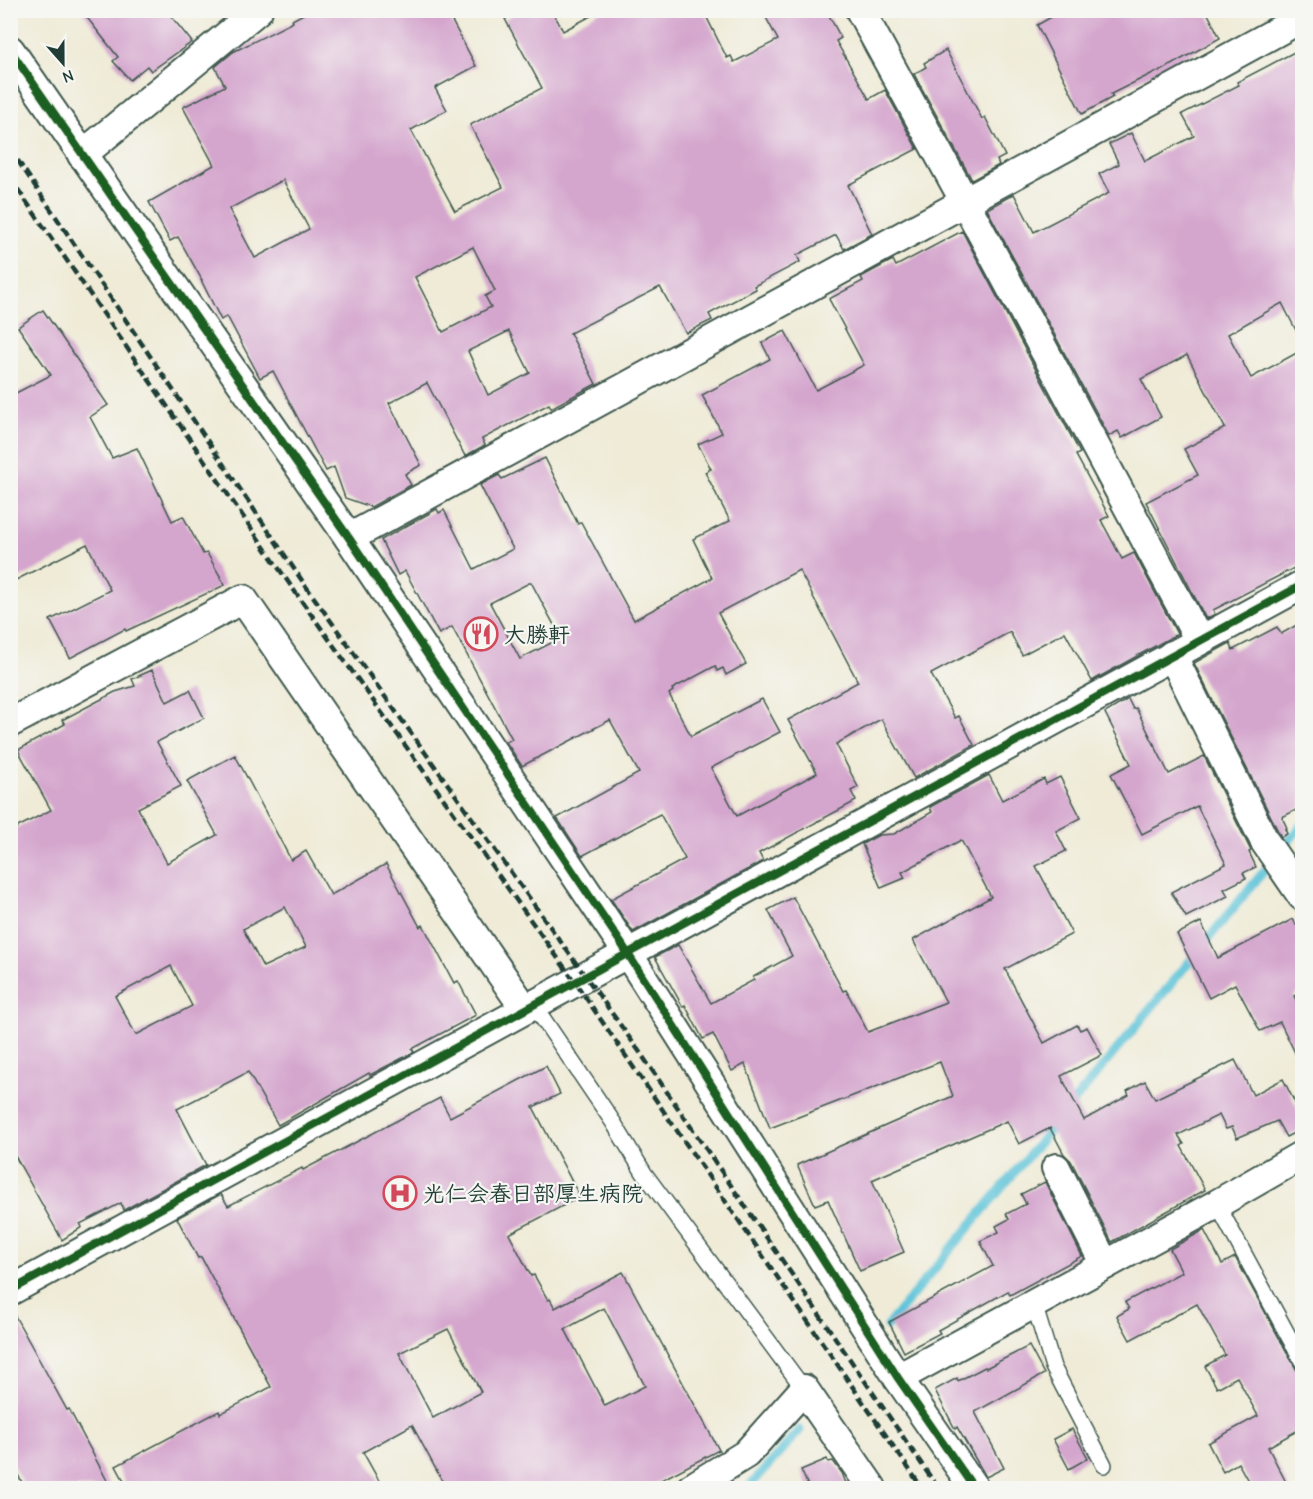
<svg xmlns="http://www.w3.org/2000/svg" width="1313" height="1499" viewBox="0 0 1313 1499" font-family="'Comic Neue','Klee One',sans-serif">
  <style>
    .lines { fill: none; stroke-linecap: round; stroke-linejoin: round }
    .stream { stroke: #5bc3d8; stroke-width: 9 }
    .building { fill: #d4a5cd; fill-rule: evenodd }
    .service-casing { stroke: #3e574c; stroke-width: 18 }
    .minor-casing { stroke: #3e574c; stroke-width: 32 }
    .service { stroke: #fff; stroke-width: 15 }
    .minor { stroke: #fff; stroke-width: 28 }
    .rail { stroke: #1f3d34; stroke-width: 4.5; stroke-dasharray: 9 4.5; stroke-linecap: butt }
    .cycleway-casing { stroke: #f6f6f2; stroke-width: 11 }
    .cycleway { stroke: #1b5e20; stroke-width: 8 }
    .labels { text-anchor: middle; stroke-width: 4.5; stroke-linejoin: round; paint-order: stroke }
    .poi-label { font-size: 22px; font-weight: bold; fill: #1f3d34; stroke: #f6f6f2; text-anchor: start }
  </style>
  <rect width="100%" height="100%" fill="#f6f6f2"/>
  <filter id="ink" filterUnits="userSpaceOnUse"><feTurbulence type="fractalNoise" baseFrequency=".0167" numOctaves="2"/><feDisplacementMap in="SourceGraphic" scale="12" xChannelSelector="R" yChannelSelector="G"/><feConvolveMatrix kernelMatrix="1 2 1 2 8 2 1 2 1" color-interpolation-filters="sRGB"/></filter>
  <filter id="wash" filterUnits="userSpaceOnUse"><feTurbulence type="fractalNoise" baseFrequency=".008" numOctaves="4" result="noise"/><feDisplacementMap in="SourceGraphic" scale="24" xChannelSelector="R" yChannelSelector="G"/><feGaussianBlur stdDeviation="1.35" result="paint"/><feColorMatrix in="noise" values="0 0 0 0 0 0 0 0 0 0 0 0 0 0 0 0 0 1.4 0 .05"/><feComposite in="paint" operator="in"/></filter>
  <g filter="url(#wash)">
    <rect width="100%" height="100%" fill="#efebd7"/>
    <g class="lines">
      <g class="stream">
        <polyline points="1067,1110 1302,825"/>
        <polyline points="887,1326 1058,1120"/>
        <polyline points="748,1488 800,1430"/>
      </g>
    </g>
    <g id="blocks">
      <g class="building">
        <polygon points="81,10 166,10 192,42 151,71 147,66 130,80 113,61 118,57"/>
        <path d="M311,10H446L476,66L435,88L447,110L411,130L455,211L503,187L470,125L542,88L505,19L520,10H552L563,31L602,10H703L727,58L731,56L734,62L778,40L762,10H826L841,38L836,41L869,99L885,90L917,149L848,185L872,234L844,249L836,235L797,255L800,262L754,286L756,289L709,314L712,320L686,333L660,287L570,333L596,384L551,408L549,404L482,439L485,445L465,456L427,383L389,403L421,465L405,474L411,485L371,507L345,498L334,467L326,471L273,371L260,378L227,316L221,320L201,280H202L178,237L170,241L149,202L214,165L183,107L225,86L215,67L233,52L293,22L292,20ZM283,180L309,229L255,258L229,209ZM473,247L495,291L485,296L491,307L443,332L415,277ZM509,331L530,373L488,395L468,351Z"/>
        <polygon points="1064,10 1206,10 1220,38 1160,71 1155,72 1111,94 1113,97 1082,114 1037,25"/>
        <polygon points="1302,48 1302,342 1282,303 1228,334 1251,378 1302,350 1302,564 1213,610 1215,614 1206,619 1146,502 1198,475 1184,449 1225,428 1187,355 1141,379 1161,417 1122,438 1118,431 1109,436 987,209 1014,194 1034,232 1109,193 1099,174 1119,164 1109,144 1131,133 1145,161 1194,136 1182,114 1239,85 1237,82"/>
        <polygon points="946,50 982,119 985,117 1005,156 997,160 999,165 972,180 914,74 926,67 924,63"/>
        <path d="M962,231L1080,453L1076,455L1109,516L1101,520L1122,559L1134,553L1177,634L1092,681L1065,632L1022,655L1010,632L931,674L955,718L959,716L974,745L914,778L881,719L836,744L858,787L851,791L856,801L759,853L763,861L633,932L611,899L685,859L660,814L582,856L557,818L639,773L610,720L522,766L506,742L512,739L452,627L439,634L405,571L398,575L381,540L437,509L439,513L444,510L474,569L513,549L480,485L499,475L502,479L545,458L578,524L581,522L634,620L712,578L693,539L730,521L705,472L711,469L698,444L722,433L702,395L770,359L762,343L785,331L816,390L864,365L829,299L863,281L861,277L887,263L893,260L896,266ZM799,570L858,682L788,720L817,773L737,816L711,768L780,732L762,699L691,736L669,694L673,691L672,689L715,666L717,671L723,668L726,675L746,664L718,613ZM531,582L561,638L520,659L490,603Z"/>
        <polygon points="43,310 108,405 90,417 112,458 137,448 172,521 183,516 203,554 207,553 225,585 126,631 125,629 70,658 50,620 110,590 87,544 10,583 10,396 51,375 18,327"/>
        <polygon points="1302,622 1302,807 1282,817 1287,828 1285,829 1287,834 1281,837 1194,663 1230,643 1233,650 1277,627 1281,634"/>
        <path d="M152,670L167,702L190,690L204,718L157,742L181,786L138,808L167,863L217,835L187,781L235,755L291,860L306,851L331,895L386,864L420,927L423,925L454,983L458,981L476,1015L412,1049L414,1052L370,1075L369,1073L278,1125L248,1072L177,1109L206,1165L124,1210L121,1203L80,1224L82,1227L62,1240L10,1147V831L51,810L18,750L65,724L62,720L115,692L135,686L132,679ZM285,907L306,947L263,967L243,929ZM171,966L192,1006L136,1035L115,996Z"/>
        <polygon points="1128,699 1133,709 1136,708 1169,774 1204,756 1251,851 1249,852 1256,867 1243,873 1246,878 1224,889 1228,896 1186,917 1171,892 1226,864 1197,806 1142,834 1111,774 1131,764 1105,713"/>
        <polygon points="989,775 1002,800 1044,779 1046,784 1060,777 1081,818 1056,831 1066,851 1036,866 1072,934 1005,969 1044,1043 1077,1025 1080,1030 1087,1027 1102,1055 1061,1076 1084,1120 1129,1095 1127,1091 1145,1081 1155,1099 1235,1060 1253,1095 1283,1079 1302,1117 1302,1129 1286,1137 1277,1121 1237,1138 1232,1127 1226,1129 1219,1115 1178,1135 1184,1144 1181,1146 1205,1190 1112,1242 1071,1161 1064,1154 1050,1128 1019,1144 1007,1121 872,1180 904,1252 860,1271 828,1200 815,1205 797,1165 953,1096 940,1062 770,1128 745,1064 732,1071 713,1034 703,1039 685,1005 683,1007 655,957 678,945 711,1003 754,980 753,977 792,956 768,910 793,897 843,991 846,990 868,1032 946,1002 913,940 991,897 961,840 902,872 905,878 881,888 862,844 879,835 894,834 932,812 930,807"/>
        <polygon points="1293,919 1296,925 1302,922 1302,991 1294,996 1302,1013 1302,1067 1280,1022 1260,1031 1235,984 1209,998 1177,934 1201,922 1218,958"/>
        <path d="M546,1066L560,1094L533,1107L580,1197L509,1234L531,1276L534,1275L548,1300L550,1299L555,1308L623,1272L719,1450L646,1488H446L412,1425L363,1452L383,1488H128L116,1466L219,1411L220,1414L271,1387L201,1257L198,1258L177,1218L221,1194L228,1206L302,1168L303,1170L440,1098L450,1117ZM604,1308L645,1386L605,1406L565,1329ZM448,1329L481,1392L433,1418L399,1353Z"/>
        <polygon points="1045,1182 1082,1256 1010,1295 1008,1291 938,1330 940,1333 904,1352 889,1322 993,1266 980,1241 999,1232 996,1226 1009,1219 1006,1214 1026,1204 1021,1194"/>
        <polygon points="1204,1230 1222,1264 1235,1257 1302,1380 1302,1428 1268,1447 1289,1488 1252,1488 1238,1463 1223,1472 1208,1443 1258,1416 1237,1377 1217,1388 1205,1366 1225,1355 1197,1304 1130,1340 1117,1316 1129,1309 1125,1302 1182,1272 1170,1249"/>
        <polygon points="10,1307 67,1410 69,1409 111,1488 25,1488 10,1460"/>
        <polygon points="1029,1346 1044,1374 975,1412 1004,1468 986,1477 957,1427 955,1429 935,1390 957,1378 958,1381 985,1367 986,1368"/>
        <polygon points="1072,1429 1088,1458 1069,1469 1053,1439"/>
        <polygon points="827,1459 828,1462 833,1461 842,1473 848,1488 809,1488 801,1470"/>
      </g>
    </g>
  </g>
  <g filter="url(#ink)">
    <use href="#blocks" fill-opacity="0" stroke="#3e574c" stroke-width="1.5"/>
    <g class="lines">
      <g class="service-casing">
        <g id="service">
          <polyline points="533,1004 613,1122 644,1173 804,1389"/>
          <polyline points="1217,1204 1302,1361"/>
          <polyline points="1034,1304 1053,1367 1104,1465"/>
        </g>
      </g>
      <g class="minor-casing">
        <g id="minor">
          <polyline points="860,10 965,202 1199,640"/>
          <polyline points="10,50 349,538 621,943 898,1378 974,1488"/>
          <polyline points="82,155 258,10"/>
          <polyline points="349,538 1302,18"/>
          <polyline points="1172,655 1265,842 1302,896"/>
          <polyline points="10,723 243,599 525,1009"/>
          <polyline points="1056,1168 1105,1265"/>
          <polyline points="10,1291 1302,585"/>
          <polyline points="898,1378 1217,1204 1302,1155"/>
          <polyline points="691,1488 746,1454 804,1389 872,1488"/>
        </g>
      </g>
      <use href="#service" class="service"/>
      <use href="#minor" class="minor"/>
      <g class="rail">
        <polyline points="10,149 305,585 639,1051 938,1488"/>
        <polyline points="10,178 293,589 575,982 922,1488"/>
      </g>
      <g class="cycleway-casing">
        <g id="cycleway">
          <polyline points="10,50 349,538 621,943 898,1378 974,1488"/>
          <polyline points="10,1291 1302,585"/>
        </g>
      </g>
      <use href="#cycleway" class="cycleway"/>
    </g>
  </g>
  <defs>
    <g id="restaurant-ring" transform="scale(1.725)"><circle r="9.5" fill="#f6f6f2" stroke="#d1495b" stroke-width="1.5"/><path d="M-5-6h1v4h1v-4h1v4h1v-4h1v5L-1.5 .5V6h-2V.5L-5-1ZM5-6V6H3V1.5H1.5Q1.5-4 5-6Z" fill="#d1495b"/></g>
    <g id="hospital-ring" transform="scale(1.725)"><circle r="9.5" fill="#f6f6f2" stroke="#d1495b" stroke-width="1.5"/><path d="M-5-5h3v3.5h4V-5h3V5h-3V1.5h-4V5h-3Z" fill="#d1495b"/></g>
  </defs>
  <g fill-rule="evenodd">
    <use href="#restaurant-ring" x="481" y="634"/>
    <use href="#hospital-ring" x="400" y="1193"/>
  </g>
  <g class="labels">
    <g class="poi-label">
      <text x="504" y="642">大勝軒</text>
      <text x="423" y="1201">光仁会春日部厚生病院</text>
    </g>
  </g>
  <rect width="1313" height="1499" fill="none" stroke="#f6f6f2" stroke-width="36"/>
  <g transform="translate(63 63) rotate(159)" stroke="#f6f6f2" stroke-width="4.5" paint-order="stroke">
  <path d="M0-4.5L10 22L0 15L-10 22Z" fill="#1f3d34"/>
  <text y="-9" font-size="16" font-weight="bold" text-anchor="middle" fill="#1f3d34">N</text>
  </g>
</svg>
